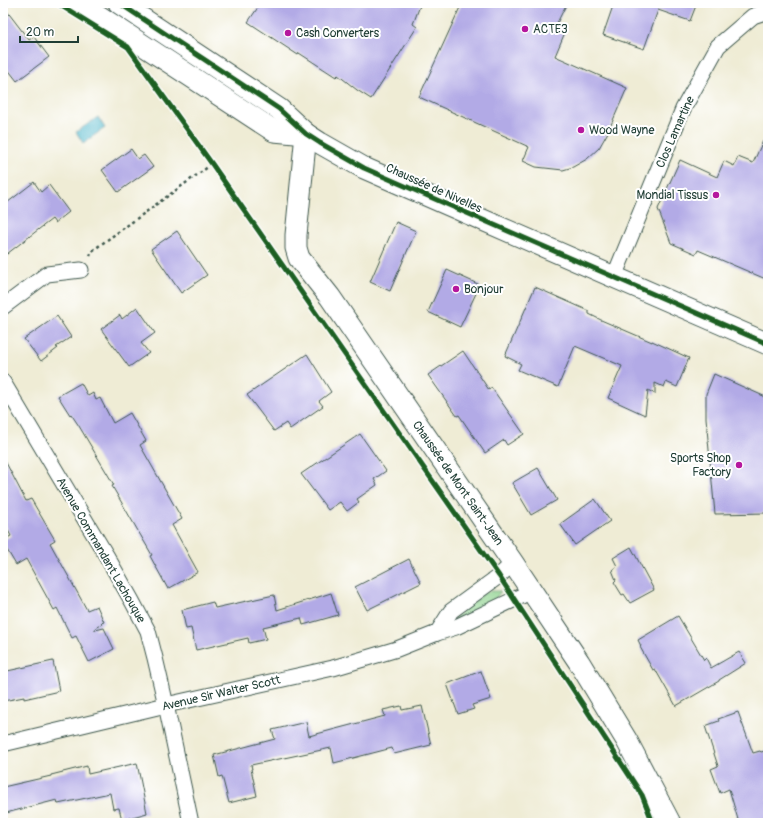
<svg xmlns="http://www.w3.org/2000/svg" width="771" height="826" viewBox="0 0 771 826" font-family="Pangolin,sans-serif">
  <style>
    .green { fill: #8ad08a; stroke: #54865f }
    .water { fill: #4cb6c9; stroke: #367a7e }
    .building { fill: #b2aae6 }
    .lines { fill: none; stroke-linecap: round; stroke-linejoin: round }
    .street-casing { stroke: #3e574c; stroke-width: 17 }
    .secondary-casing { stroke: #3e574c; stroke-width: 23 }
    .path { stroke: #3e574c; stroke-width: 2.5; stroke-dasharray: 3 3; stroke-linecap: butt }
    .street { stroke: #fff; stroke-width: 15 }
    .secondary { stroke: #fff; stroke-width: 21 }
    .cycleway-casing { stroke: #fff; stroke-width: 8 }
    .cycleway { stroke: #1b5e20; stroke-width: 5 }
    .poi-dot { fill: #b5179e; stroke: #fff; stroke-width: 1.5 }
    .labels { text-anchor: middle; stroke-width: 4; stroke-linejoin: round; paint-order: stroke }
    .poi-label { font-size: 12px; fill: #1f3d34; stroke: #fff; text-anchor: start }
    .street-label { font-size: 12px; fill: #1f3d34; stroke: #fff }
  </style>
  <rect width="100%" height="100%" fill="#fff"/>
  <filter id="ink" filterUnits="userSpaceOnUse"><feTurbulence type="fractalNoise" baseFrequency=".025" numOctaves="2"/><feDisplacementMap in="SourceGraphic" scale="8" xChannelSelector="R" yChannelSelector="G"/><feConvolveMatrix kernelMatrix="1 2 1 2 8 2 1 2 1" color-interpolation-filters="sRGB"/></filter>
  <filter id="wash" filterUnits="userSpaceOnUse"><feTurbulence type="fractalNoise" baseFrequency=".012" numOctaves="4" result="noise"/><feDisplacementMap in="SourceGraphic" scale="16" xChannelSelector="R" yChannelSelector="G"/><feGaussianBlur stdDeviation="0.9" result="paint"/><feColorMatrix in="noise" values="0 0 0 0 0 0 0 0 0 0 0 0 0 0 0 0 0 1.4 0 .05"/><feComposite in="paint" operator="in"/></filter>
  <g filter="url(#wash)">
    <rect width="100%" height="100%" fill="#efecd5"/>
    <polygon class="green" points="491,591 501,591 494,601 456,622 453,619 485,592"/>
    <polygon class="water" points="98,117 105,128 83,143 76,132"/>
    <g id="blocks">
      <g class="building">
        <polygon points="261,3 421,3 413,24 417,27 371,99 357,90 338,75 336,77 299,53 298,55 248,22"/>
        <polygon points="462,3 567,3 554,29 566,30 555,56 627,88 607,134 599,148 587,159 573,167 563,170 536,167 523,161 529,147 419,97"/>
        <polygon points="614,3 697,3 690,21 658,10 644,49 603,35"/>
        <polygon points="3,6 29,40 34,37 49,57 17,81 3,63"/>
        <polygon points="768,130 768,280 698,250 696,254 671,243 658,209 680,160 717,177 724,161 734,166 738,157 753,163"/>
        <polygon points="131,149 138,159 144,155 153,167 118,192 102,170"/>
        <polygon points="34,182 41,192 49,185 69,212 55,223 52,219 3,257 3,206"/>
        <polygon points="396,222 416,231 390,291 370,282"/>
        <polygon points="177,231 207,275 181,293 151,249"/>
        <polygon points="447,270 480,285 460,327 428,312"/>
        <polygon points="535,287 589,311 589,314 601,320 652,342 652,341 689,358 677,387 666,382 664,387 655,383 655,394 648,390 645,415 608,398 622,366 575,346 558,387 518,370 521,364 505,356"/>
        <polygon points="137,307 155,333 141,343 149,353 129,367 101,329 120,315 122,319"/>
        <polygon points="57,316 71,337 56,347 58,348 41,361 24,339"/>
        <polygon points="463,351 489,390 491,387 524,434 507,445 504,440 485,453 459,415 457,416 428,375"/>
        <polygon points="307,354 331,392 319,401 323,406 290,429 286,423 274,431 247,395"/>
        <polygon points="714,374 768,398 768,513 715,514 706,418 706,394"/>
        <polygon points="81,383 88,396 93,393 96,400 100,398 113,423 130,413 146,441 140,445 182,519 172,525 198,572 168,589 150,556 152,555 112,486 114,485 79,426 71,414 70,415 58,396"/>
        <polygon points="360,434 386,471 374,479 377,485 357,499 359,502 347,511 340,502 328,510 301,474"/>
        <polygon points="3,457 26,501 31,499 55,540 50,543 87,610 97,606 104,622 101,623 102,624 95,628 95,630 104,628 114,649 89,662 76,636 72,638 57,608 54,610 26,559 16,565 3,543 3,540 11,536 3,521"/>
        <polygon points="538,468 557,500 531,515 512,483"/>
        <polygon points="595,499 610,521 575,545 560,524"/>
        <polygon points="631,547 654,590 630,603 624,594 622,595 614,582 616,580 612,570 617,566 613,558"/>
        <polygon points="409,559 421,583 367,610 355,587"/>
        <polygon points="331,593 338,615 303,625 301,618 263,627 266,639 249,643 248,638 196,650 191,628 186,629 182,610 213,602 215,608 274,595 277,610"/>
        <polygon points="678,616 704,660 706,658 711,668 739,652 746,663 719,680 719,681 676,706 655,669 653,670 640,647 641,646 638,640"/>
        <polygon points="53,661 59,691 24,699 24,697 3,701 3,672"/>
        <polygon points="481,671 491,699 472,705 474,709 458,714 447,684"/>
        <polygon points="401,706 402,710 422,706 431,745 394,754 392,748 334,763 331,748 251,765 252,769 251,769 257,796 229,803 222,776 219,777 214,755 275,739 272,730 306,722 309,736 385,716 383,710"/>
        <polygon points="738,712 753,753 760,751 761,752 768,750 768,823 739,823 729,789 720,793 711,769 718,766 705,726 719,721 718,719"/>
        <polygon points="137,763 147,813 122,820 119,808 113,809 110,793 58,804 57,800 6,813 3,805 3,787 51,776 51,775 87,766 88,774"/>
      </g>
    </g>
  </g>
  <g filter="url(#ink)">
    <use href="#blocks" fill-opacity="0" stroke="#3e574c" stroke-width="1"/>
    <g class="lines">
      <g class="street-casing">
        <g id="street">
          <polyline points="614,277 683,109 718,46 753,16 768,11"/>
          <polyline points="3,307 47,274 81,270"/>
          <polyline points="3,382 106,555 132,601 148,631 155,658 166,705 191,823"/>
          <polyline points="437,633 451,611 499,576 513,563"/>
          <polyline points="3,744 166,705 333,668 397,649 437,633 456,627 532,591"/>
        </g>
      </g>
      <g class="secondary-casing">
        <g id="secondary">
          <polyline points="79,3 274,131 306,134"/>
          <polyline points="119,3 279,109 306,134 320,143 364,168 476,217 768,344"/>
          <polyline points="306,134 296,235 296,248 299,258 330,297 513,563 579,662 627,741 670,823"/>
        </g>
      </g>
      <polyline class="path" points="90,256 92,251 212,164"/>
      <use href="#street" class="street"/>
      <use href="#secondary" class="secondary"/>
      <g class="cycleway-casing">
        <g id="cycleway">
          <polyline points="57,3 128,47 212,164 499,576 642,795 653,823"/>
          <polyline points="119,3 279,109 306,134 320,143 364,168 476,217 768,344"/>
        </g>
      </g>
      <use href="#cycleway" class="cycleway"/>
    </g>
  </g>
  <g class="poi-dot">
    <circle cx="525" cy="29" r="4"/>
    <circle cx="288" cy="33" r="4"/>
    <circle cx="581" cy="130" r="4"/>
    <circle cx="716" cy="195" r="4"/>
    <circle cx="456" cy="289" r="4"/>
    <circle cx="739" cy="465" r="4"/>
  </g>
  <g class="labels">
    <g class="poi-label">
      <text x="533" y="33">ACTE3</text>
      <text x="296" y="37">Cash Converters</text>
      <text x="589" y="134">Wood Wayne</text>
      <text x="708" y="199" text-anchor="end">Mondial Tissus</text>
      <text x="464" y="293">Bonjour</text>
      <text x="731" y="462" text-anchor="end">Sports Shop<tspan x="731" dy="14">Factory</tspan></text>
    </g>
    <g class="street-label">
      <text transform="translate(675 132) rotate(-66)" y="4">Clos Lamartine</text>
      <text transform="translate(434 188) rotate(24)" y="4">Chaussée de Nivelles</text>
      <text transform="translate(458 483) rotate(55)" y="4">Chaussée de Mont Saint-Jean</text>
      <text transform="translate(101 550) rotate(60)" y="4">Avenue Commandant Lachouque</text>
      <text transform="translate(221 693) rotate(-13)" y="4">Avenue Sir Walter Scott</text>
    </g>
  </g>
  <rect width="771" height="826" fill="none" stroke="#fff" stroke-width="16"/>
  <path d="M20 36v6h58v-6" fill="none" stroke="#1f3d34" stroke-width="2"/>
  <text x="26" y="36" font-size="12" fill="#1f3d34" stroke="#ffffff" stroke-width="3" paint-order="stroke">20 m</text>
</svg>
